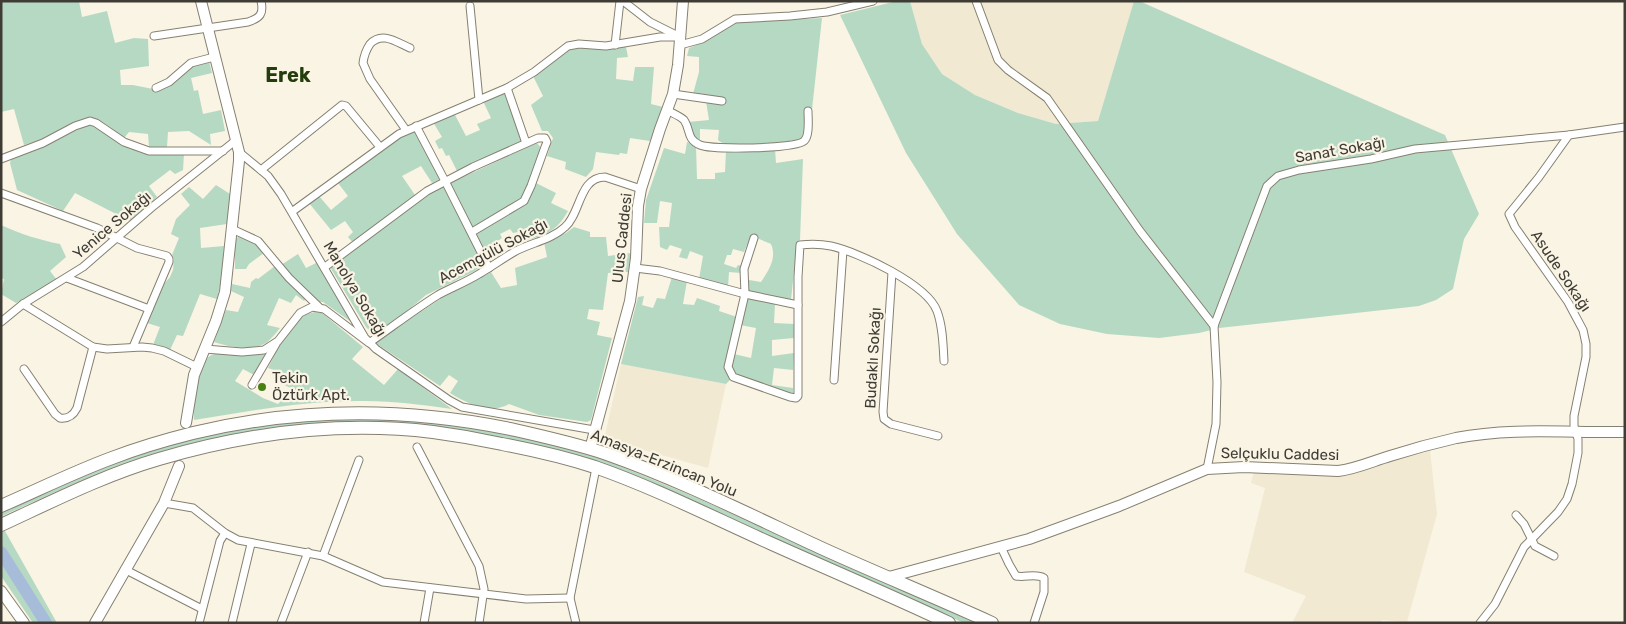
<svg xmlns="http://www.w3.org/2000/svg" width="1626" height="624" viewBox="0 0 1626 624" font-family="Rubik,sans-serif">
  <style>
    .built { fill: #f1e9d1 }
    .green { fill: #b6d9c4 }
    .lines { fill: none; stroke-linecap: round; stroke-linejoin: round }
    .river { stroke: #a7bcd9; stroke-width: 12 }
    .street-casing { stroke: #858071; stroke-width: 9 }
    .secondary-casing { stroke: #858071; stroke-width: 12 }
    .highway-casing { stroke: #858071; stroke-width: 14 }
    .street { stroke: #fff; stroke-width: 7 }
    .secondary { stroke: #fff; stroke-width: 10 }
    .highway { stroke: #fff; stroke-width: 12 }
    .poi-dot { fill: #4a7f14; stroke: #faf4e4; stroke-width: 2 }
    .labels { text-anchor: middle; stroke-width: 4.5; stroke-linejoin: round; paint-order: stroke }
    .street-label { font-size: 15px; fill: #3e3c35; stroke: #faf4e4 }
    .poi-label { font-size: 15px; fill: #3e3c35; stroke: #faf4e4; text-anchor: start }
    .district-label { font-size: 20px; font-weight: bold; fill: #233d0c; stroke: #faf4e4 }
  </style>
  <rect width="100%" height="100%" fill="#faf4e4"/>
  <g class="built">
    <polygon points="910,1 1134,1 1098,121 1056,124 1018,113 975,95 942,74 922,44"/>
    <polygon points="621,364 726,384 708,468 604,439"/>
    <polygon points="1430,450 1437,514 1407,622 1382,620 1381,623 1292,623 1306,596 1244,572 1265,488 1251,483 1254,471 1364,469"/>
  </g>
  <g class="green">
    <path d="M1,1H79L82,17L107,11L115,43L134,38L148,39L149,66L120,70L121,85H133L158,90L193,65L209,61L212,73L191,78L194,91L198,90L203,114L221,110L225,131L210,134L211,145L189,131L168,132L167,147H149L148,134L129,132L124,138C112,129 100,116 85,119L43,139L24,145L14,109L1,112Z"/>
    <polygon points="897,1 910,1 922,44 942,74 975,95 1018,113 1056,124 1098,121 1134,1 1139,1 1445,135 1479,214 1464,239 1453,289 1436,300 1419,306 1219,328 1199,333 1159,338 1107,334 1060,324 1019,305 957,234 906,153 840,15"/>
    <path d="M822,18L809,137C791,141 731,153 718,140L719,130L700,129V142C692,137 690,131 688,122L709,120L705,95L693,94L699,72V57L687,56L689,48L704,42L736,22Z"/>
    <polygon points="577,46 604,49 626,47 628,57 617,58 616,79 633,81 635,67 654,67 651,104 663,107 650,141 630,138 627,154 620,153 619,155 596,152 593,169 586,177 565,169 566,162 547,156 553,138 548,131 542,131 531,105 543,96 533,76 568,50"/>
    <polygon points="504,92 522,141 457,171 449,155 446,156 442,148 439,149 435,141 442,137 433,122 454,113 466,136 480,130 477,124 491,118 483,101"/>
    <polygon points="87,125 95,127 113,139 139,152 150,154 184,154 183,170 175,174 170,170 149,186 157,197 130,221 75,193 63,211 17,190 10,163 11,159 55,141"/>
    <polygon points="415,131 442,178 432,183 421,166 402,176 415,195 354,244 348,237 353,232 345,221 331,230 309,203 319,196 331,210 348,196 338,183 397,139"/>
    <path d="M687,142L696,146L697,179H715V173L725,172L726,151L775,149L776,163L803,159L800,240L797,243L791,300L749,292V280L761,282C769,270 777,258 771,244L752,236L750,237L744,252L733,249L731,255H727L724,264L736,268L738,265L743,266L741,273L729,272L728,287L699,279L703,256L690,251L687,259L679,257L682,249L670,245L667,250L660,247L659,227H669L672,203L660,201L657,223H644L646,200L664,148L685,154Z"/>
    <polygon points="537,143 542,149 529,186 521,199 472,228 450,183"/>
    <path d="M536,183L556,193L551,203L568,211C556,233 546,233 524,242L518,232L513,233L510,229L500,234L502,238L485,250L476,234L521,206Z"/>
    <polygon points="445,184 482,264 475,271 426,295 401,316 373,334 366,327 330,267 424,196"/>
    <polygon points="216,185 230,194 227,224 200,228 201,248 224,246 222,277 217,299 200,294 183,336 177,335 170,350 153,345 160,327 147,323 164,284 170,277 173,270 174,259 172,255 179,238 171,234 176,219 190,205 181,194 189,187 203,199"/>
    <path d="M1,225C21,234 39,240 60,244L66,257L50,271L57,280L16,303L1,294L4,279L1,278Z"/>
    <path d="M574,227L590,232V237H606L608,256L631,253L628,272L608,273L603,310L589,309L587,319L600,322L597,335L612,338L591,420L587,422L539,415L509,404C491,415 466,403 450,393L458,381L449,375L440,386L374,342L442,298L491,272L501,288L517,285L515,268L547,257L544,242L566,233Z"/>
    <polygon points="240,235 254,242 264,253 249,264 246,269 235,269 235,240"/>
    <polygon points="298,254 306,268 318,262 354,324 323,302 317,302 281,265"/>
    <path d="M275,266L307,298L304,301L296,295L291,303L279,298L267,325L280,328C276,333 271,339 266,343C252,351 228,347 214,342L226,310L238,312L244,297L231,291L232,284L250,288L251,282L256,278L258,279Z"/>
    <polygon points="672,277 687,281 683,304 694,305 697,298 720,306 719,311 737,317 727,373 730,380 726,384 621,364 638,297 644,296 642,305 653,308 657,298 665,299"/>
    <polygon points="747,298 775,304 774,323 795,324 794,338 772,340 772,356 794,353 793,370 774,368 772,385 793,388 793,395 733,374 731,366 734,354 751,358 756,328 740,325"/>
    <path d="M315,312L322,313L363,347L352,359L384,385L398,369L452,409C423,405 394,401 365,401C307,400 250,411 194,420C194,406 195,357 215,354C222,353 231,355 238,355C247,356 256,355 265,354L254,375L243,369L235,381L263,398L278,404L283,399L293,400L295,390L278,382L282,373L268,368C279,348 290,316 315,312Z"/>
    <path d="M374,418L451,424L527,438L593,455L695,497L835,561L915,594L974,623H964L640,479L371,422C344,421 318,424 291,427C234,433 179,444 124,463C83,478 43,498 2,516L1,514C38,496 74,478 112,464C179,439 250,424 320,419C338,418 356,419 374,418Z"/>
    <polygon points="1,524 57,623 33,623 1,576"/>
  </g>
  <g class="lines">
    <polyline class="river" points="1,552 46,623"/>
    <g class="street-casing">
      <g id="street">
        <polyline points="623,1 650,22 678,36"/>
        <polyline points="976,1 998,60 1008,70 1047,98 1140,231 1214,326"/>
        <polyline points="470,6 479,100"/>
        <path d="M154,36L248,22C260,18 264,14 261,1"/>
        <polyline points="615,45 620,1"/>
        <polyline points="680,45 702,39 735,19 790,16 827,12 873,1"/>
        <polyline points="156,88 169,82 191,63 214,57"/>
        <polyline points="507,88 526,143"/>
        <polyline points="673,94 722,101"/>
        <path d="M667,110C672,113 680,116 684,120C691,130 686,139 700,145C712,150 795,149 804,141C810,136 808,118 808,111"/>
        <polyline points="416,126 445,181 489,268"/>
        <path d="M406,130L370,79L363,63C364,55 366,50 370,44C382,31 396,42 410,48"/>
        <polyline points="239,152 268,176 281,194 365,338 376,349 449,400 462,407 594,430"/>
        <polyline points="1,159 43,143 75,126 90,121 96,123 124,142 149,151 223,151"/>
        <polyline points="261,170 342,105 346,106 380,147"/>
        <polyline points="1,193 97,228 137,248 167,256 169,259 169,262 133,347"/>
        <polyline points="293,211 399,134 507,88 534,72 568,46 579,44 606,46 660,37 681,37"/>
        <polyline points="232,229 258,241 289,278 319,307"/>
        <path d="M754,238L744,269L745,294L728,367L733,377L790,397L796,398L798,396V277L800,245C810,244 821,244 831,246C858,252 927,284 937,311C943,327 943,345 944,361"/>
        <polyline points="325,267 427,191 473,167 538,138 545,138 547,142 545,147 531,186 524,201 472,232"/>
        <polyline points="635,268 660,271 745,294 798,305"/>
        <polyline points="892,272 883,412 884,419 891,424 938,436"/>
        <polyline points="67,278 149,309"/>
        <polyline points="23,304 93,347 107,349 142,347 152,348 164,351 197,367"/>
        <polyline points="1,322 23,304 83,267 151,208 235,141"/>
        <path d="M205,349L242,352L264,350L278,341L300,313L312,307L324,309L369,343C392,327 414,310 438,295C451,288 466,282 479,274C491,267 502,259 514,252C530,243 551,240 565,227C581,213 579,177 605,177L641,189"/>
        <path d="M24,369L55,414L60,418C68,419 73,416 77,408L93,347"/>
        <polyline points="834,380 843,250"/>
        <polyline points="252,385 276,344"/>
        <polyline points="417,447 479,566 484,589 479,623"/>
        <polyline points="1207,469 1216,424 1217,382 1214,326 1267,186 1278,176 1299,170 1371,159 1415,149 1569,135 1625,127"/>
        <polyline points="164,503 193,508 225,533 238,540 323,556 383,582 526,599 570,598"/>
        <polyline points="1516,515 1524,524 1535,546 1554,556"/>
        <path d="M1001,547L1009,564L1016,576C1025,578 1036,573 1044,578V592L1034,623"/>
        <polyline points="323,556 359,460"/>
        <polyline points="126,570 202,609"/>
        <polyline points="199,623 220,541 225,533"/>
        <polyline points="232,623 251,544"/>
        <polyline points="281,623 308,552"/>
        <polyline points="424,623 430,588"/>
        <polyline points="576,623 570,598 596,468"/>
        <polyline points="1480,623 1495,604 1524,547 1558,512 1567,499 1572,484 1578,453 1578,439 1574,426 1574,416 1586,357 1586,344 1583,330 1568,302 1515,227 1509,214 1539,177 1569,135"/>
      </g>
    </g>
    <g class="secondary-casing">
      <g id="secondary">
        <polyline points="186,423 194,375 216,321 225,292 239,161 239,152 201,1"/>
        <polyline points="590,449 630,301 636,258 638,206 641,189 660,129 673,94 678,65 683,1"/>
        <path d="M889,577L1029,539L1119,506L1207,469L1244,467L1338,471C1356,469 1373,461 1390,456C1412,449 1434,443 1456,438C1512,427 1568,433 1625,432"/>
        <polyline points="1,591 24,623"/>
        <polyline points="95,623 164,503 179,466"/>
      </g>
    </g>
    <g class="highway-casing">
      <g id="highway">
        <path d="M1,506C38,490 74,472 112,458C138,448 165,440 193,433C301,407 406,407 515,430C546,437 577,444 607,454C678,479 750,515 819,547C876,573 935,597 992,623"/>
        <path d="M1,525C53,501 104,475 159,459C247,433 341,421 433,432C456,435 479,439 502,444C533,450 564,457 595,467C655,488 712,517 770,543C830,570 890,595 949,623"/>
      </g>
    </g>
    <use href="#street" class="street"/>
    <use href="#secondary" class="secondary"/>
    <use href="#highway" class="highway"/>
  </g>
  <circle class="poi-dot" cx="262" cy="387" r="5"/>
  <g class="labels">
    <g class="street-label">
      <text transform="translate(1340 150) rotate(-10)" y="5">Sanat Sokağı</text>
      <text transform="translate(112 225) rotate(-40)" y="5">Yenice Sokağı</text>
      <text transform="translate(622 238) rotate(-84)" y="5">Ulus Caddesi</text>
      <text transform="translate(493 251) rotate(-28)" y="5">Acemgülü Sokağı</text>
      <text transform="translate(1561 271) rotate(56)" y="5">Asude Sokağı</text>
      <text transform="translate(355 289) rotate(59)" y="5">Manolya Sokağı</text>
      <text transform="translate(873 358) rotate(-87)" y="5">Budaklı Sokağı</text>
      <text transform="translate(1280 454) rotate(1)" y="5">Selçuklu Caddesi</text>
      <text transform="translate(664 463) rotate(22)" y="5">Amasya-Erzincan Yolu</text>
    </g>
    <g class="poi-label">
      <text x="272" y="383">Tekin<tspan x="272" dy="17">Öztürk Apt.</tspan></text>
    </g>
    <g class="district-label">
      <text x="288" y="82">Erek</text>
    </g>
  </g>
  <rect width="1626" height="624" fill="none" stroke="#3e3c35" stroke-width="5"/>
</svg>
